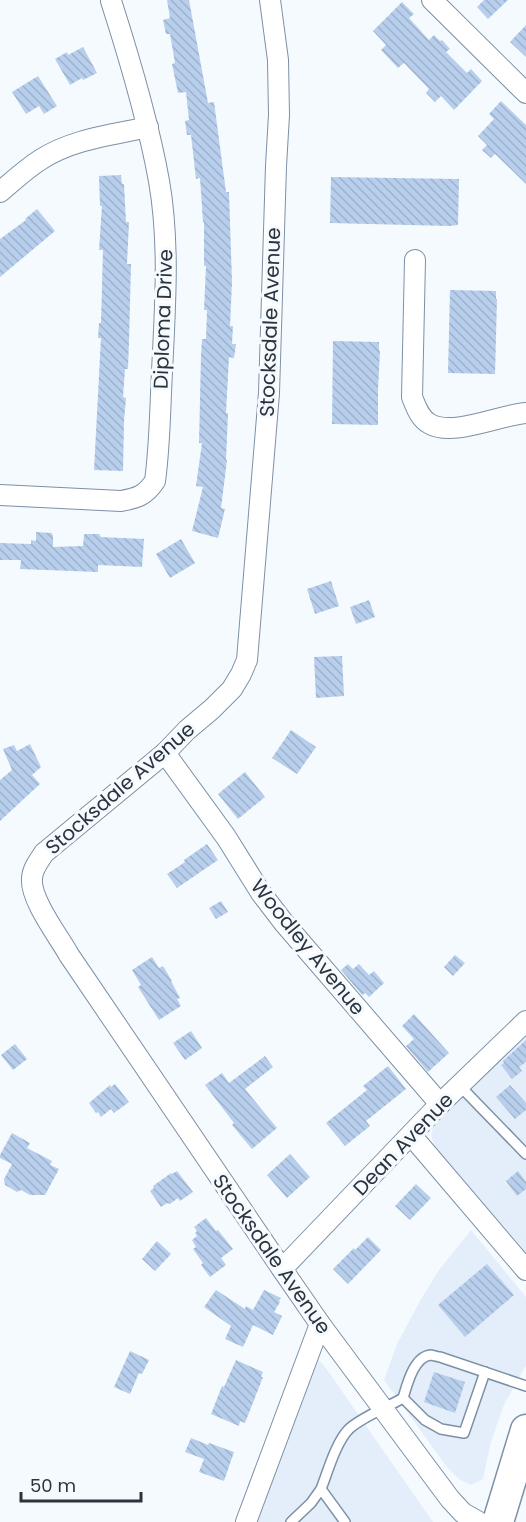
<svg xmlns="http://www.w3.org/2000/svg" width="526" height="1522" viewBox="0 0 526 1522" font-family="Poppins,sans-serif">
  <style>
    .built { fill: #e4eefa }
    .building { fill: url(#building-back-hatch) }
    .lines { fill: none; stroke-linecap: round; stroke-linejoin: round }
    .lane-casing { stroke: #7c90a6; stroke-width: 12 }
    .street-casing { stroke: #7c90a6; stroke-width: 22 }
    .primary-casing { stroke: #7c90a6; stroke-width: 33 }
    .lane { stroke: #fff; stroke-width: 9 }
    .street { stroke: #fff; stroke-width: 20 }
    .primary { stroke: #fff; stroke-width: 30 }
    .labels { text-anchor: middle; stroke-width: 6; stroke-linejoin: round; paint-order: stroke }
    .street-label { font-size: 20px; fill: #2b343d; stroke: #f5faff }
  </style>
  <defs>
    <pattern id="building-back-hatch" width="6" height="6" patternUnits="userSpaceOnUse" patternTransform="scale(1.5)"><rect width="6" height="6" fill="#b7cfec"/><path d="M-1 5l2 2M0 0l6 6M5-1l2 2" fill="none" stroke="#9eb2cb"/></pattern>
  </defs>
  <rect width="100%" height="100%" fill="#f5faff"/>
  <g class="built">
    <polygon points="526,1029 526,1262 440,1159 431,1136 434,1122"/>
    <polygon points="471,1230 526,1297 526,1365 503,1407 491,1442 483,1479 471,1485 459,1479 446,1466 384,1380 397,1344 420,1301 439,1270"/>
    <polygon points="316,1358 323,1364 433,1522 255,1522"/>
  </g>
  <g class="building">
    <polygon points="167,0 189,0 208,103 214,102 226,192 229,192 232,282 230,326 233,326 232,344 236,344 234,358 229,357 226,413 228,413 226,460 227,460 221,508 225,509 218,538 192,531 203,487 196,486 202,443 199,443 201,355 202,339 206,339 207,310 204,310 206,266 204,266 204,222 203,222 200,178 196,179 191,135 187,135 185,121 189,120 186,92 178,93 172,64 175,63 170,34 166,34 163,20 170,18"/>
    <polygon points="484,0 508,0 488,19 477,7"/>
    <polygon points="402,2 414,14 409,18 429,40 434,35 440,41 442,40 450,49 446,52 467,73 471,69 482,81 454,110 441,96 435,102 426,93 429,89 404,63 398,68 381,50 386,45 373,31"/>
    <polygon points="526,25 526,57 510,42"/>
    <polygon points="83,47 97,73 83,80 82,78 70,85 55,59 67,52 68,55"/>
    <polygon points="38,76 57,106 44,114 39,106 26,114 12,92"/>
    <polygon points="501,101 526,125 526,184 495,154 491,158 482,150 487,145 478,136 494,119 489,114"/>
    <polygon points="121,175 122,184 124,184 126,222 129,222 127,264 131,264 129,342 128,369 125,369 123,397 126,398 124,421 123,471 94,470 101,338 98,338 99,323 101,323 103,250 99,250 102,206 100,206 99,176"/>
    <polygon points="331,177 459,179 458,225 449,226 330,223"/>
    <polygon points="37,209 55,231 0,277 0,239 26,220 25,219"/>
    <polygon points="450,290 496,291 496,299 497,299 495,374 448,373"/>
    <polygon points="333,341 379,342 379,351 380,350 378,390 378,425 332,424"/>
    <polygon points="36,532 52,533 52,535 53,535 53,547 83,546 84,535 85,534 99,534 101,537 144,539 142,567 98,565 98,572 20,569 21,560 0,560 0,543 31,544 31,540 36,541"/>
    <polygon points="181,539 195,563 170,578 156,554"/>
    <polygon points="331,581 339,606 315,614 307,589"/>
    <polygon points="369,600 375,617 356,624 350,607"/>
    <polygon points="342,656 344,696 316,698 314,657"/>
    <polygon points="291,730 316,747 297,774 272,758"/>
    <polygon points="30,744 41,767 32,775 40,784 0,821 0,780 12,770 3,749 14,745 17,751"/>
    <polygon points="245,772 265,797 238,819 218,794"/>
    <polygon points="207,844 218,860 177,888 167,874 185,862 184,860"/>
    <polygon points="221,901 228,912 216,919 209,908"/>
    <polygon points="455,955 465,963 453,976 444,967"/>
    <polygon points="152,957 159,968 163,966 172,981 171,981 180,998 177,999 181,1006 159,1020 138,987 141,985 132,970"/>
    <polygon points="348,964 353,969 359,964 369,975 374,971 384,983 369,997 365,993 362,995 341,970"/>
    <polygon points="414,1014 449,1053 428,1072 406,1046 414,1039 402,1026"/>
    <polygon points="191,1031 202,1048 185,1060 173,1043"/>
    <polygon points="526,1040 526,1062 519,1067 522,1071 512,1079 501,1065 504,1063 503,1061"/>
    <polygon points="15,1044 27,1059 13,1070 1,1055"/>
    <polygon points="265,1056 273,1067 245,1089 277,1128 252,1149 232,1125 234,1123 205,1085 222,1073 229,1083"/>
    <polygon points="388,1066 406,1089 366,1121 370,1126 345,1146 326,1123 367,1090 363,1086"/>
    <polygon points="115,1084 129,1102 114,1113 111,1109 101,1117 98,1112 96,1113 89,1103 110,1085 111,1087"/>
    <polygon points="510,1085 526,1103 526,1110 515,1119 496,1097"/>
    <polygon points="12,1133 30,1143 27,1148 52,1161 50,1165 59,1169 45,1195 30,1195 21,1190 17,1192 5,1185 4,1179 12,1164 0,1158 0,1155"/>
    <polygon points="290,1154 310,1177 287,1198 267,1175"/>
    <polygon points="177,1171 193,1192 180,1201 178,1198 170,1204 167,1203 161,1207 150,1191 154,1188 153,1186 171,1173 172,1174"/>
    <polygon points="518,1171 526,1182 526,1189 517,1196 506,1181"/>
    <polygon points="416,1184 431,1198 410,1220 395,1206"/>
    <polygon points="206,1218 216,1231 218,1230 233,1249 221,1258 226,1265 210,1277 201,1265 203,1263 193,1249 196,1247 192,1240 197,1236 195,1233 197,1231 194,1227"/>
    <polygon points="368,1237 381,1250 348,1284 333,1269 354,1248 355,1250"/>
    <polygon points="157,1241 171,1254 155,1271 142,1259"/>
    <polygon points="487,1264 514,1295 465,1337 438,1305"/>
    <polygon points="216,1290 245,1309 246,1306 253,1310 264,1290 281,1298 279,1301 280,1302 274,1312 282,1316 273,1335 253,1325 243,1347 225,1339 231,1326 204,1307"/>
    <polygon points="130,1351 149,1360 142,1374 139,1373 130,1394 114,1387"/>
    <polygon points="236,1360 263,1372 261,1377 263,1377 245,1423 240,1421 239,1426 211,1414 222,1386 224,1387"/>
    <polygon points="434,1372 465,1382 455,1413 424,1402"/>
    <polygon points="191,1438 208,1445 209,1443 234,1452 224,1481 199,1472 204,1459 185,1452"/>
  </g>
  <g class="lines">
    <g class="lane-casing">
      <g id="lane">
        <polyline points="459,1085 526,1154"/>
        <polyline points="403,1398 425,1420 441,1429 464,1433 485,1372"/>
        <polyline points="291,1522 311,1503 321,1489"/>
        <path d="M345,1522L321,1489C328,1471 336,1442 349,1429C362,1417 388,1407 403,1398C407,1385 414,1356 431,1355C431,1355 439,1357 440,1357L526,1386"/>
      </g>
    </g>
    <g class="street-casing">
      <g id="street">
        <path d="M270,0L278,60L279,115L276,166L269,393L247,660L241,674L232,689L212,709L187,730L165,753L44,853C39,861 32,869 32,879C30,899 59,937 69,955L282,1269L320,1324L450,1499L463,1513L479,1522"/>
        <polyline points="432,0 526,93"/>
        <path d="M0,192C13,181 26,169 40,160C72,139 112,135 148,127"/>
        <path d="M415,260L412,397C416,407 420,419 430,424C453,437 500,415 526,413"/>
        <path d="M0,495L121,501C137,498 145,496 155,481C160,445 160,408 162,372C165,308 170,244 159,181C148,120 130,60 111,1"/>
        <polyline points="165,753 226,837 261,893 284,923 440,1104"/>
        <polyline points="411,1135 526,1270"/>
        <polyline points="282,1269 440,1104 526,1021"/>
        <polyline points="246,1522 320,1324"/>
      </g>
    </g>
    <g class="primary-casing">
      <polyline id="primary" points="498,1522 526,1430"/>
    </g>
    <use href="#lane" class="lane"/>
    <use href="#street" class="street"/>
    <use href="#primary" class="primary"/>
  </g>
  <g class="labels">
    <g class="street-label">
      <text transform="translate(163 319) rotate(-88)" y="7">Diploma Drive</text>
      <text transform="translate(270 322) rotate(-88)" y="7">Stocksdale Avenue</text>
      <text transform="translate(120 788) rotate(-41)" y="7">Stocksdale Avenue</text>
      <text transform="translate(308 947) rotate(51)" y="7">Woodley Avenue</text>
      <text transform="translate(403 1144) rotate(-46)" y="7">Dean Avenue</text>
      <text transform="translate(272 1254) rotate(55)" y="7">Stocksdale Avenue</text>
    </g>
  </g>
  <path d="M21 1492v9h120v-9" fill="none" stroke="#2b343d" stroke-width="3"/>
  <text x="30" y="1492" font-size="18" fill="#2b343d" stroke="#f5faff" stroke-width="4.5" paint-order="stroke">50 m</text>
</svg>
